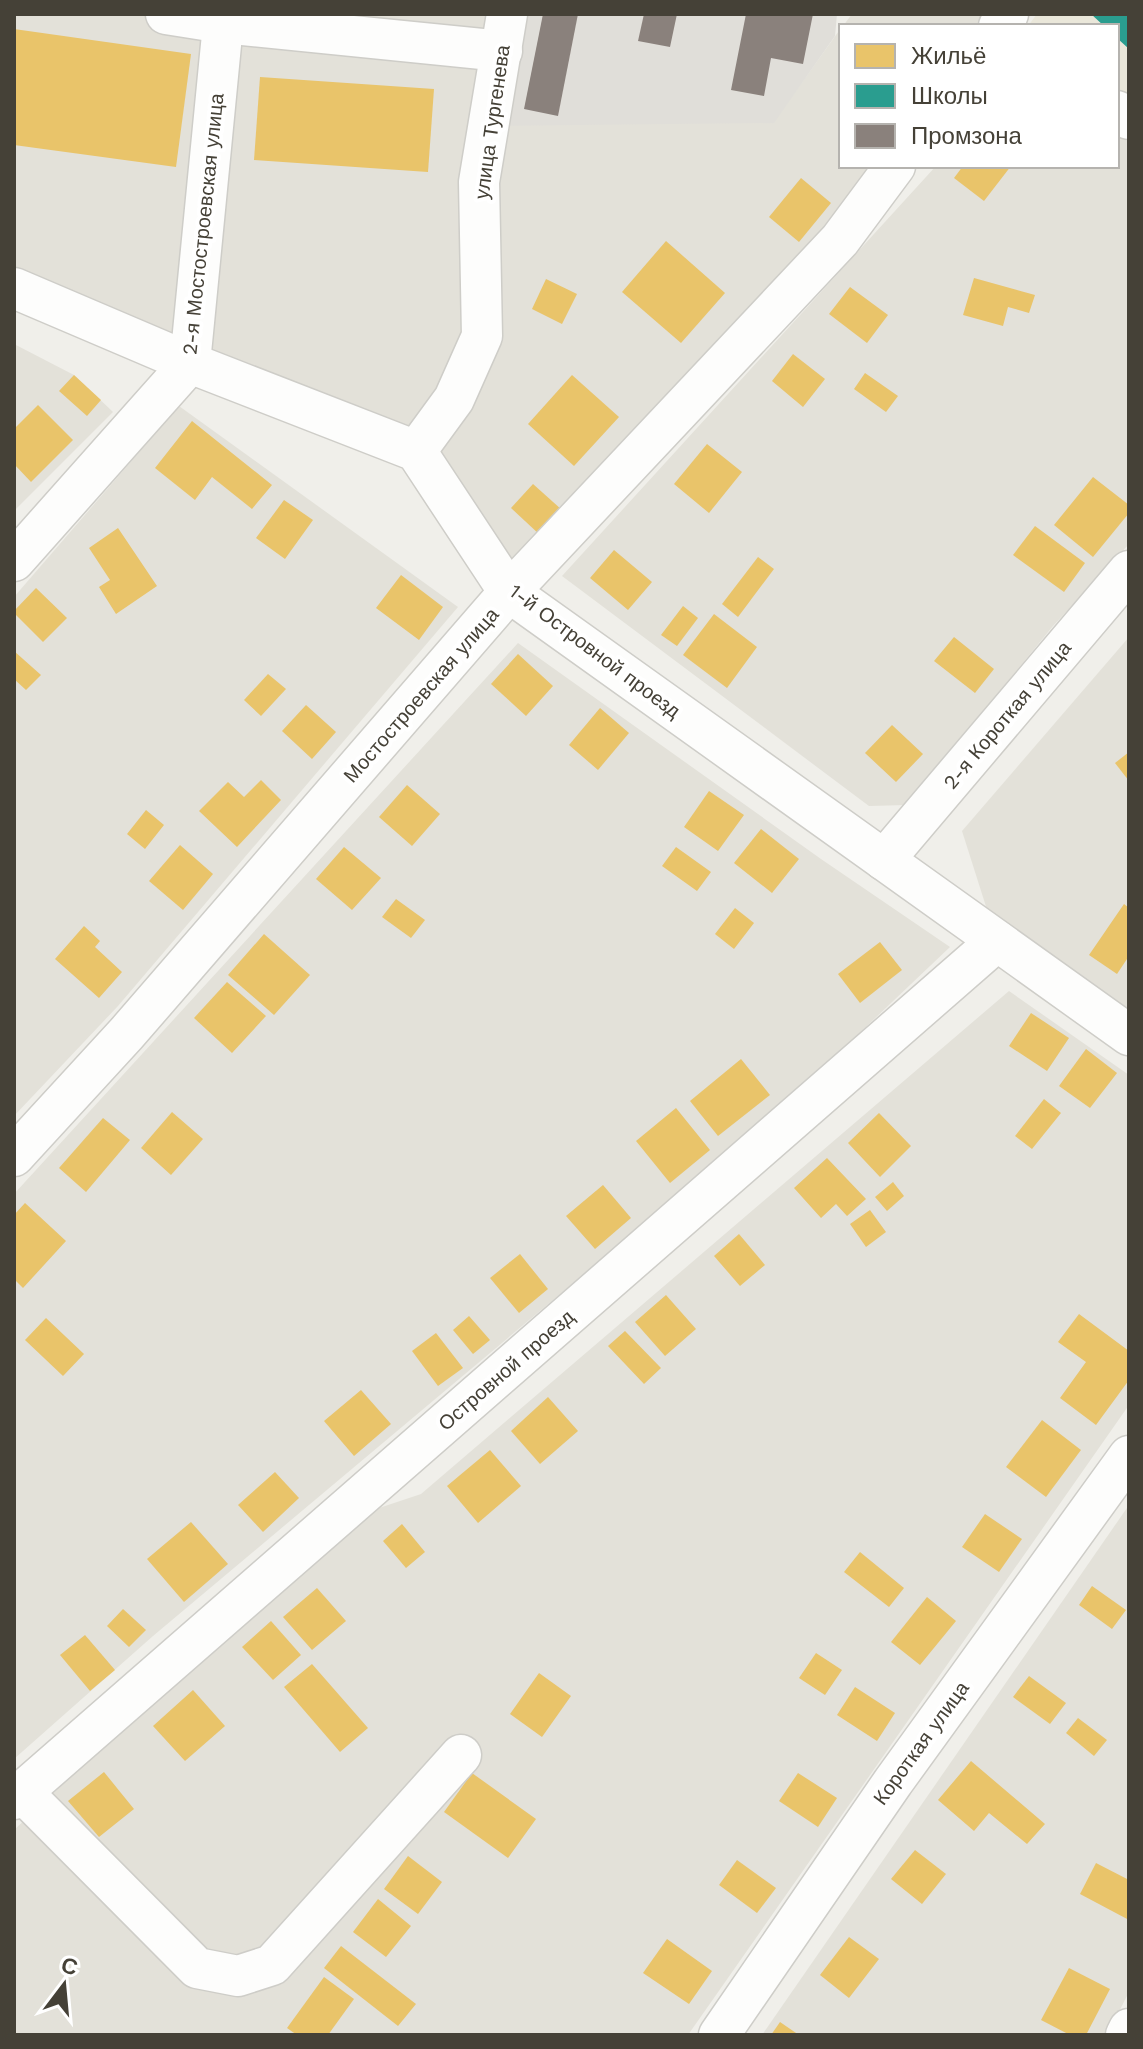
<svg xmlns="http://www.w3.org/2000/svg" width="1143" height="2049" viewBox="0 0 1143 2049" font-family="'Work Sans',sans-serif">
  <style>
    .residential { fill: #e3e1d9 }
    .industrial { fill: #e0ded9 }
    .education { fill: #eae7da }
    .homes { fill: #e9c46a }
    .schools { fill: #2a9d8f }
    .industry { fill: #8a817c }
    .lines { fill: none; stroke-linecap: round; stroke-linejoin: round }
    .minor-casing { stroke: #cecdc8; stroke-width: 43 }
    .minor { stroke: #fdfdfc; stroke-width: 40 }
    .labels { text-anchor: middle; stroke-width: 8; stroke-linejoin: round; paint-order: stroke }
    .street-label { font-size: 20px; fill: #454137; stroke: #fff }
  </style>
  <rect width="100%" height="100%" fill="#f0efea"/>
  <g class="residential">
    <polygon points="14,14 507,14 773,123 841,28 841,166 895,166 509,592 416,451 14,288"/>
    <polygon points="852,14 1008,14 999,26 843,26"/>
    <polygon points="1117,134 1129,142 1129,544 1053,626 907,805 869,806 562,576 936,166 1117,166"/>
    <polygon points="14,344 74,375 113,412 14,511"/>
    <polygon points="179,406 458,607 118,1006 14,1116 14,597"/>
    <polygon points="1129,637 1129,1021 989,916 962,831"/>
    <polygon points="518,643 821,859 950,947 771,1117 153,1636 14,1759 14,1194"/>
    <polygon points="1009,991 1129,1075 1129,1405 688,2035 14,2035 14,1830 108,1742 373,1510 421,1494"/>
    <polygon points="1129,1505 1129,1992 1107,2035 762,2035"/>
  </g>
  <polygon class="industrial" points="507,14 837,14 835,36 774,123 489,126"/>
  <polygon class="education" points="1037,14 1129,14 1129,107 1117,98 1117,26 1028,26"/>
  <g class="homes">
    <polygon points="14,29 191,54 176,167 14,145"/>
    <polygon points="260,77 434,89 428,172 254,160"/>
    <polygon points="963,166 1011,166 984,201 954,178"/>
    <polygon points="801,178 831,203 799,242 769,217"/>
    <polygon points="666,241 725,293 681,343 622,292"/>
    <polygon points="974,278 1035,295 1029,313 1008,307 1003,326 963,315"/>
    <polygon points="546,279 577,294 562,324 532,309"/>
    <polygon points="850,287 888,315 867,343 829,314"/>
    <polygon points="793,354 825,379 803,407 772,381"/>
    <polygon points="865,373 898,396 886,412 854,389"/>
    <polygon points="74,375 101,400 87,416 59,391"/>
    <polygon points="572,375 619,417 574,466 528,424"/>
    <polygon points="38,405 73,440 31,482 14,464 14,429"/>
    <polygon points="192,421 272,485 252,509 212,477 195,500 155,468"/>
    <polygon points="707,444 742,472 709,513 674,484"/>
    <polygon points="1093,477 1129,505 1129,513 1093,557 1054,525"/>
    <polygon points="533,484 562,510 540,535 511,508"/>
    <polygon points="284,500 313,520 285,559 256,538"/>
    <polygon points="1035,526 1085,563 1064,592 1013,555"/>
    <polygon points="118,528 157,586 116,614 99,587 110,580 89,548"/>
    <polygon points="614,550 652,582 628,610 590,578"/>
    <polygon points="758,557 774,569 738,617 722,604"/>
    <polygon points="401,575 443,607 419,640 376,608"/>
    <polygon points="36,588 67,618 43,642 14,613 14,611"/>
    <polygon points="683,606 698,618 677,646 661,635"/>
    <polygon points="714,614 757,647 727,688 683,655"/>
    <polygon points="954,637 994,669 975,693 934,661"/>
    <polygon points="14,651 41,675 26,690 14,679"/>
    <polygon points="518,654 553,686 526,716 491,684"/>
    <polygon points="268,674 286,689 261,716 244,700"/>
    <polygon points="306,705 336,732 312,759 282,731"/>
    <polygon points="600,708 629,733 598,770 569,745"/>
    <polygon points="892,725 923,754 896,782 865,753"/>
    <polygon points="1129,752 1129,781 1115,763"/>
    <polygon points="261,780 281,800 237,847 199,811 228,782 244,797"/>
    <polygon points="407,785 440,814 412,846 379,817"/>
    <polygon points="709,791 744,815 718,851 684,827"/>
    <polygon points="146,810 164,825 145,849 127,834"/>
    <polygon points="761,829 799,859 772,893 734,863"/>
    <polygon points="180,845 213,874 183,910 149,881"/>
    <polygon points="344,847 381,878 352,910 316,879"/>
    <polygon points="676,847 711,872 697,891 662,866"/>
    <polygon points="396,899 425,920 411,938 382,917"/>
    <polygon points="1124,904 1129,908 1129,956 1117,974 1089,955"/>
    <polygon points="735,908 754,923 734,949 715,934"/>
    <polygon points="84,926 100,941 95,947 122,972 99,998 55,959"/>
    <polygon points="264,934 310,975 274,1015 228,975"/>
    <polygon points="880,942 902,970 860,1003 838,974"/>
    <polygon points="227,982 266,1016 232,1053 194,1018"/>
    <polygon points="1031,1013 1069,1038 1047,1071 1009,1046"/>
    <polygon points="1086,1049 1117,1073 1090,1108 1059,1086"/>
    <polygon points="741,1059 770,1095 718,1136 690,1101"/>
    <polygon points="1044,1099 1061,1113 1032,1149 1015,1136"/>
    <polygon points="676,1108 710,1150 670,1183 636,1141"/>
    <polygon points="172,1112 203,1139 171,1175 141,1148"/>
    <polygon points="879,1113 911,1146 880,1177 848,1143"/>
    <polygon points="103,1118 130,1140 86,1192 59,1168"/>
    <polygon points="827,1158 866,1199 847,1216 836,1204 821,1218 794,1188"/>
    <polygon points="893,1182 904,1196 887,1211 875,1197"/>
    <polygon points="603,1185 631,1218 595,1249 566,1216"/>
    <polygon points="25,1203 66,1241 23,1288 14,1279 14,1215"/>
    <polygon points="870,1210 886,1232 866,1247 850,1224"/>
    <polygon points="739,1234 765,1265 740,1286 714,1256"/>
    <polygon points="520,1254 548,1289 519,1313 490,1278"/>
    <polygon points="666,1295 696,1329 665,1356 635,1322"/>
    <polygon points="1079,1314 1129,1351 1129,1380 1096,1425 1060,1398 1086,1362 1058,1342"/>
    <polygon points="469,1316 490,1340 473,1354 453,1330"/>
    <polygon points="46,1318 84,1354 63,1376 25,1340"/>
    <polygon points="625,1331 661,1368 644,1384 608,1346"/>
    <polygon points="436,1333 463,1368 438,1386 412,1351"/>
    <polygon points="361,1390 391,1424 354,1456 324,1421"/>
    <polygon points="548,1397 578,1431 540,1464 511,1431"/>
    <polygon points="1042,1420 1081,1450 1046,1497 1006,1467"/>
    <polygon points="490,1450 521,1486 478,1523 447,1486"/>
    <polygon points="275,1472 299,1498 263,1532 238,1505"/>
    <polygon points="985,1514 1022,1539 999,1572 962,1547"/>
    <polygon points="191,1522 228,1564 184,1602 147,1559"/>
    <polygon points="402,1524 425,1552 406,1568 383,1541"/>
    <polygon points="860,1552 904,1588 889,1607 844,1572"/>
    <polygon points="1092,1586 1126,1610 1112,1629 1079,1605"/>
    <polygon points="317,1588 346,1621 312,1650 283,1617"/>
    <polygon points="927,1597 956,1621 920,1665 891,1642"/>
    <polygon points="123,1609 146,1630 129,1647 107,1626"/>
    <polygon points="271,1621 301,1655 273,1680 242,1647"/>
    <polygon points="85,1635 115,1670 90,1691 60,1655"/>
    <polygon points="816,1653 842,1670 825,1695 799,1678"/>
    <polygon points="312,1664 368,1728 340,1752 284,1687"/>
    <polygon points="539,1673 571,1696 542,1737 510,1714"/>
    <polygon points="1029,1676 1066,1703 1050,1724 1013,1697"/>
    <polygon points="855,1687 895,1713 877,1741 837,1715"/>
    <polygon points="193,1690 225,1726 185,1761 153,1726"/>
    <polygon points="1078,1718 1107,1740 1094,1756 1066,1733"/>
    <polygon points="971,1761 1045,1824 1027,1844 989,1813 974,1831 938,1800"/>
    <polygon points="104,1772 134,1809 99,1837 68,1801"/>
    <polygon points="472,1773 536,1819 508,1858 444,1812"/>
    <polygon points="798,1773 837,1798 818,1827 779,1801"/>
    <polygon points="915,1850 946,1874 922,1904 891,1879"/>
    <polygon points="408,1856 442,1882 418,1914 384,1889"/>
    <polygon points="737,1860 776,1888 757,1913 719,1885"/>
    <polygon points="1096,1863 1129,1880 1129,1920 1080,1894"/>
    <polygon points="378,1899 411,1926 386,1957 353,1932"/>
    <polygon points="849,1937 879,1959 849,1998 820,1975"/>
    <polygon points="667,1939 712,1971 689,2004 643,1973"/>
    <polygon points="341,1946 416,2004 398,2026 324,1968"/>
    <polygon points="1069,1968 1110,1989 1086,2035 1070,2035 1041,2020"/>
    <polygon points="324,1977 354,1999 328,2035 297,2035 287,2028"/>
    <polygon points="780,2022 799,2035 771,2035"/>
  </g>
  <polygon class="schools" points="1091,14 1129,14 1129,49 1117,38 1117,26 1104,26"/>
  <g class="industry">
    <polygon points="543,14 578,14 558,116 524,109"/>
    <polygon points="644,14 677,14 670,47 638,41"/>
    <polygon points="746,14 813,14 803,64 771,58 764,96 731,90"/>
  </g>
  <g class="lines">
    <g class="minor-casing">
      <g id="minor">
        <polyline points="166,14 223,23 502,51"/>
        <polyline points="999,26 1008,14"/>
        <polyline points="1117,111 1129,119"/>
        <polyline points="14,288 190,363 416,451 509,592 1129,1035"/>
        <polyline points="416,451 454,399 482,336 479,182 507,14"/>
        <polyline points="14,561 190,363 224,14"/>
        <polyline points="884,860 1129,571"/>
        <polyline points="14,1156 127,1033 509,592 840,240 895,166"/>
        <polyline points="22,1792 197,1968 238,1976 272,1965 461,1755"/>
        <polyline points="14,1799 997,941"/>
        <polyline points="719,2035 893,1782 1129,1456"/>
        <polyline points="1126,2035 1129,2029"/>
      </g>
    </g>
    <use href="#minor" class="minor"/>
  </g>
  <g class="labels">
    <g class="street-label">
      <text transform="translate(492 122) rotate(-82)" y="7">улица Тургенева</text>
      <text transform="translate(203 224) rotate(-84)" y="7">2-я Мостостроевская улица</text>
      <text transform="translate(595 651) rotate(37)" y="7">1-й Островной проезд</text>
      <text transform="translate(421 695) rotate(-49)" y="7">Мостостроевская улица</text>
      <text transform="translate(1007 715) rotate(-50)" y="7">2-я Короткая улица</text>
      <text transform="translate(506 1370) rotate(-41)" y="7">Островной проезд</text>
      <text transform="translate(921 1743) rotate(-54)" y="7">Короткая улица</text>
    </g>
  </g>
  <rect width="1143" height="2049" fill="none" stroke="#454137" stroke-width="32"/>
  <rect x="839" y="24" width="280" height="144" fill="#ffffff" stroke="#b5b3af" stroke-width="2"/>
  <rect x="855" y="44" width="40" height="24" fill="#e9c46a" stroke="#b5b3af" stroke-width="2"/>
  <text x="911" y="64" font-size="24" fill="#454137">Жильё</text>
  <rect x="855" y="84" width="40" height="24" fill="#2a9d8f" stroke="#b5b3af" stroke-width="2"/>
  <text x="911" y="104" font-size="24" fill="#454137">Школы</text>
  <rect x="855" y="124" width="40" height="24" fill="#8a817c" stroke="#b5b3af" stroke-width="2"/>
  <text x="911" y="144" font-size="24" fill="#454137">Промзона</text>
  <g transform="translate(64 1985) rotate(16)" stroke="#ffffff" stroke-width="6" paint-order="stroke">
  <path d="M0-6L14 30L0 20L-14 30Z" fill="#454137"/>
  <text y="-12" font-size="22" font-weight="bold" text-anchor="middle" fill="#454137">С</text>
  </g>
</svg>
